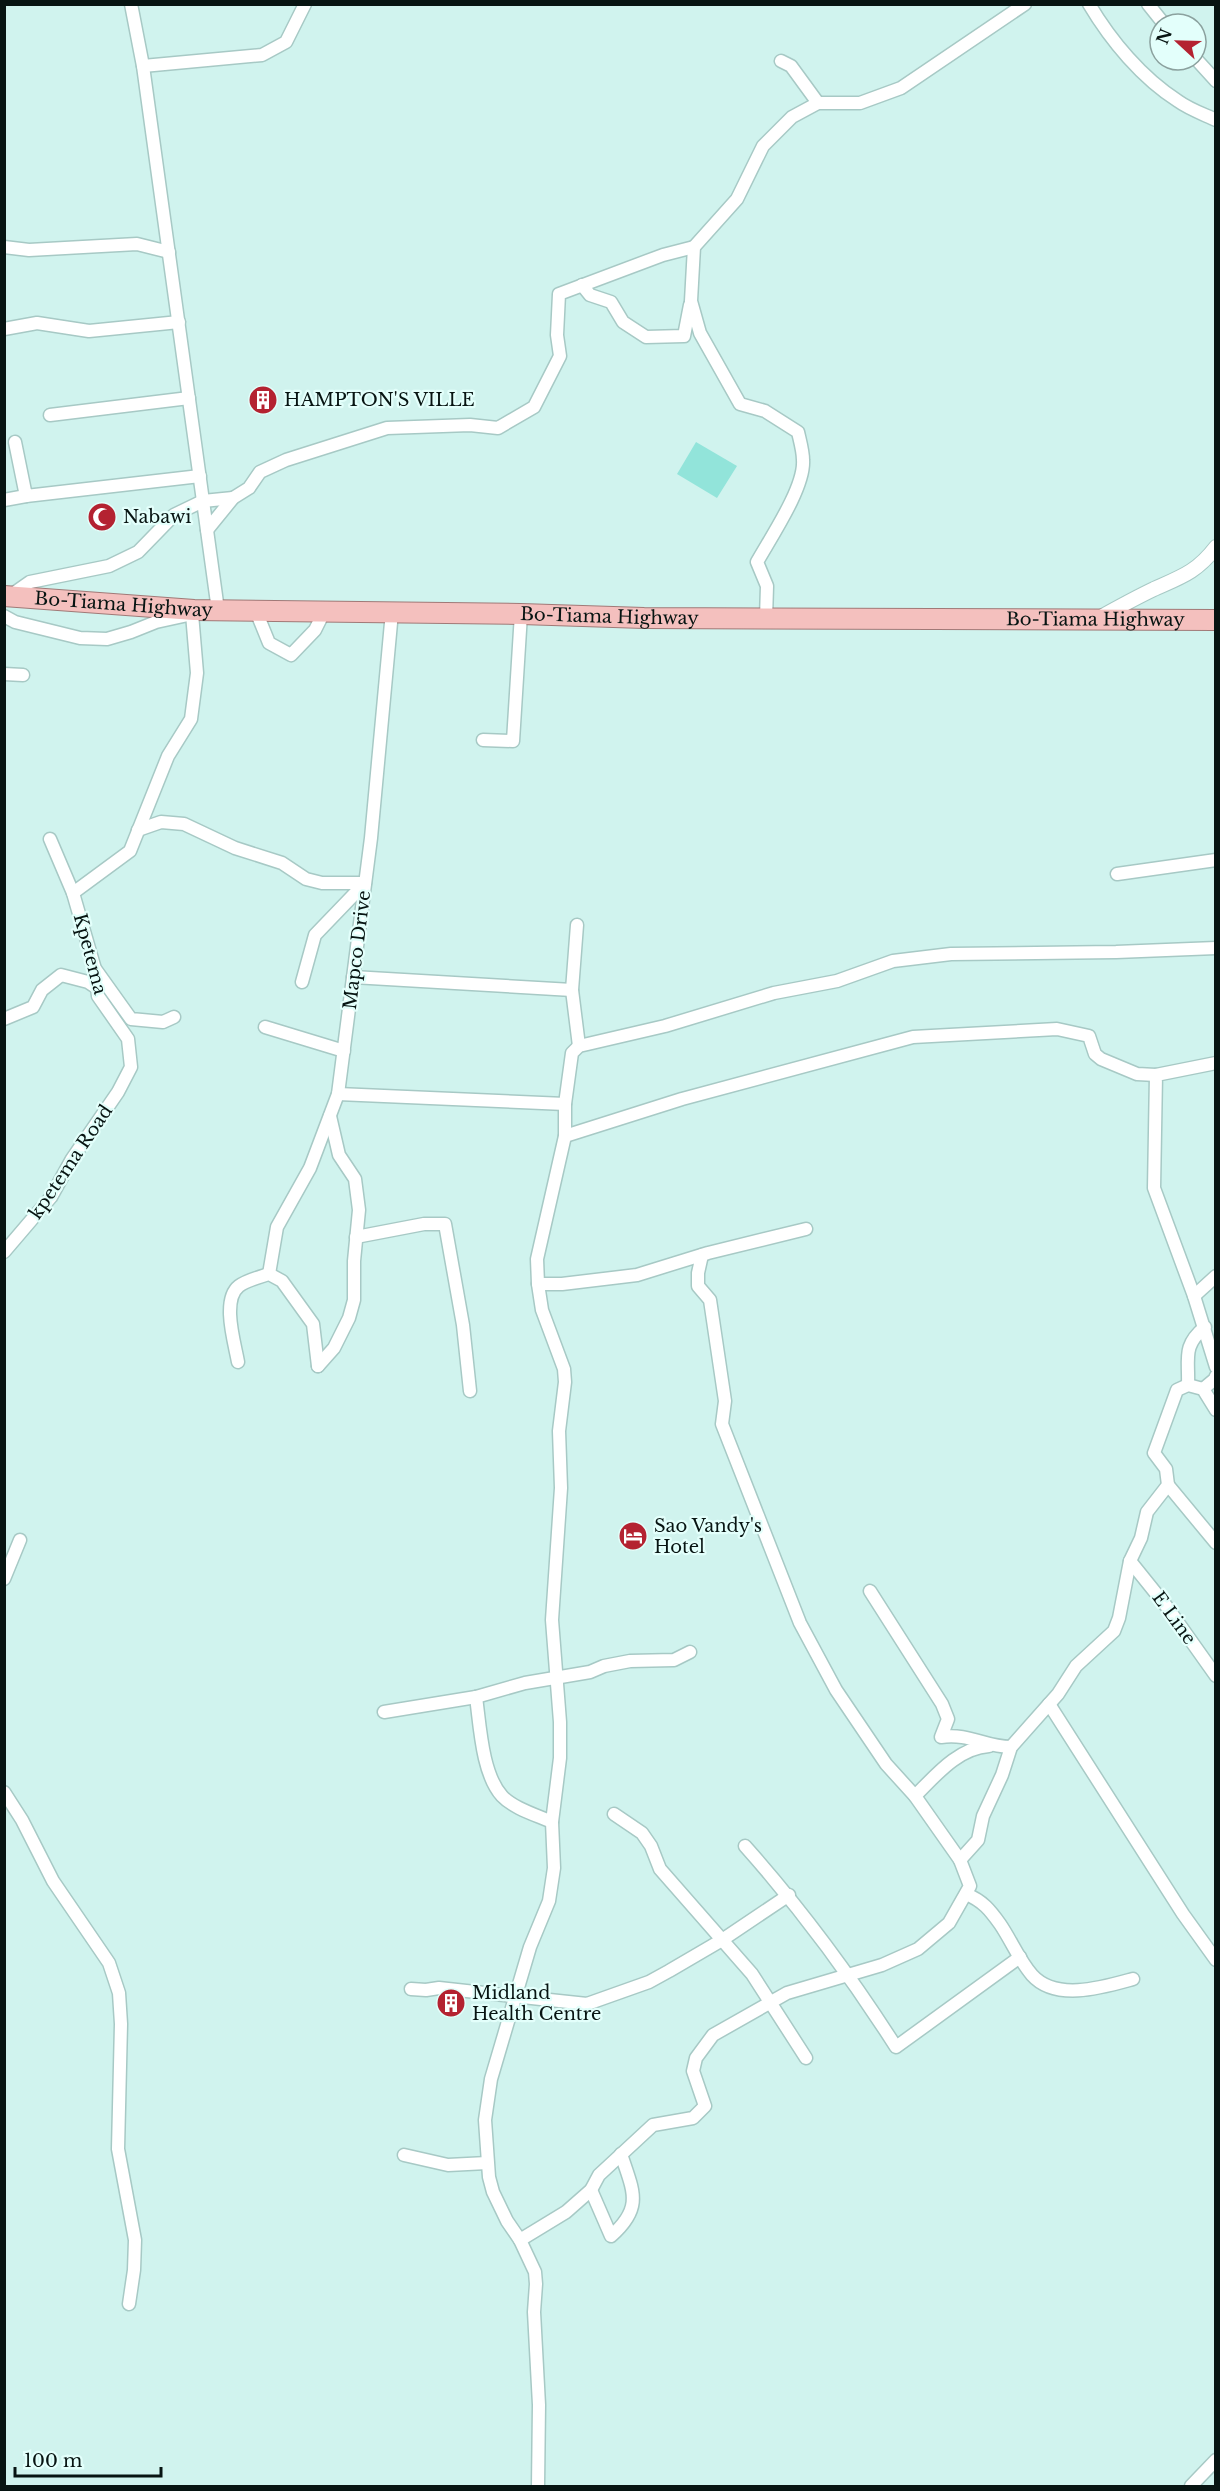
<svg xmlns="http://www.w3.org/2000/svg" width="1220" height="2491" viewBox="0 0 1220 2491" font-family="'Libre Baskerville',serif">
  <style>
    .green { fill: #92e4da }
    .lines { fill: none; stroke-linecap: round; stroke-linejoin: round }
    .minor-casing { stroke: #a7c9c5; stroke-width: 15 }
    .tertiary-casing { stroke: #a7c9c5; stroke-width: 16 }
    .trunk-casing { stroke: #a07977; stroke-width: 22 }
    .minor { stroke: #fff; stroke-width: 12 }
    .tertiary { stroke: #fff; stroke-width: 14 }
    .trunk { stroke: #f4c0be; stroke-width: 20 }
    .labels { text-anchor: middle; stroke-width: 4.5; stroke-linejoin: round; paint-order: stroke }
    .poi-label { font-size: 18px; fill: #071412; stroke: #e3fffb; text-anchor: start }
    .street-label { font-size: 18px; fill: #071412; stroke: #e3fffb }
  </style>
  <rect width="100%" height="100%" fill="#d0f3ee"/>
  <polygon class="green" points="696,442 737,466 717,498 677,474"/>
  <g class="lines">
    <g class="minor-casing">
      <g id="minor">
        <polyline points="131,4 143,66 218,610"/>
        <path d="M1089,4C1111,41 1142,78 1178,101C1189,109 1203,114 1216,120"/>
        <polyline points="1148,4 1164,24"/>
        <polyline points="1196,59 1216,81"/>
        <polyline points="781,61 791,66 818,103"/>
        <polyline points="143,66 262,55 286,42 305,4"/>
        <polyline points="4,247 29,250 137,244 169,252"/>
        <polyline points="582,285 590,295 611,302 623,322 646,337 684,336 690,305"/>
        <polyline points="4,329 37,323 89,331 179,322"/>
        <polyline points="50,415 189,398"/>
        <polyline points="15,442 26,496 200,476"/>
        <polyline points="4,500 26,496"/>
        <polyline points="207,530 233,498 249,488 260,472 286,460 387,428 470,425 498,428 534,407 560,356 557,335 559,294 663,255 694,247"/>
        <polyline points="10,596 30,582 109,566 138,552 174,515 203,501 233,498"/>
        <polyline points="256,611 269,643 291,655 315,630 324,612"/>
        <polyline points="4,616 15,622 80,638 107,639 131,632 156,622 188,615"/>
        <path d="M766,618L767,586L757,562C771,537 805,487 803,460C803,451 800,441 798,432L765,411L740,404L700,333L691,301L694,247L737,199L763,146L792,117L818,103H860L901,88L1025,4"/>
        <polyline points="4,674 23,675"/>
        <polyline points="483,740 513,741 521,614"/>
        <polyline points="138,830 161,822 184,824 235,848 282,863 306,879 322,883 365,883 315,935 302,982"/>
        <polyline points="1117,874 1216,860"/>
        <polyline points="73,893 130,851 168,756 191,719 197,673 192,614"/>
        <polyline points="577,925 572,990 579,1046"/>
        <polyline points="96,970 131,1019 163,1022 174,1017"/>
        <polyline points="353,977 572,990"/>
        <polyline points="4,1019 33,1007 42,990 61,975 88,982 97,988"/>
        <polyline points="265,1027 344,1051"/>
        <polyline points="1216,1063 1156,1075 1154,1188 1194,1296 1216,1367"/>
        <polyline points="338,1094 565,1104"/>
        <polyline points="565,1136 682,1099 913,1037 1057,1029 1089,1036 1095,1054 1101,1059 1137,1074 1156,1075"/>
        <polyline points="806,1229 708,1253 637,1275 562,1284 538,1284 537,1259 565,1136 565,1104 572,1053 579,1046 665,1026 774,993 837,981 893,961 951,954 1116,952 1216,948"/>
        <polyline points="356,1237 424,1224 445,1224 463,1325 470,1391"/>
        <polyline points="4,1252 51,1197 72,1159 118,1092 131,1067 128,1039 98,996 95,969 73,893 50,839"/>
        <polyline points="702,1255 698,1273 698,1286 710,1300 725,1401 722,1424 800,1623 836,1690 886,1764 915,1796 960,1860"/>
        <polyline points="269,1274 277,1227 310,1168 338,1094 371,838 392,612"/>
        <polyline points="538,1284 542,1310 564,1369 565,1382 559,1431 561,1488 552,1620 560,1722 560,1758 552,1822 554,1868 549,1901 530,1947 491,2079 485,2120 489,2177 493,2192 507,2221 520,2240 566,2212 591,2190 599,2175 653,2125 693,2118 705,2106 693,2071 696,2058 713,2035 787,1993 882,1965 918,1949 949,1923 970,1886 960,1860 978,1840 983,1816 1002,1775 1011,1747 1058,1694 1076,1666 1114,1631 1119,1618 1130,1561 1141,1538 1147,1512 1168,1485 1166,1469 1154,1453 1177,1390 1188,1385 1203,1389 1216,1410"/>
        <polyline points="1194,1296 1216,1276"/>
        <path d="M238,1362C235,1344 221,1300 239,1286C247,1280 260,1277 269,1274L282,1281L313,1324L318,1366"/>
        <polyline points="318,1366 334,1348 349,1318 354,1300 354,1261 359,1210 355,1179 339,1155 330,1116"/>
        <path d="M1188,1385C1189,1358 1182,1346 1205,1327"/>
        <polyline points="1203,1389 1215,1379 1216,1376"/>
        <polyline points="1168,1485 1216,1543"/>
        <polyline points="1130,1561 1167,1607 1216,1676"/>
        <polyline points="4,1579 20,1540"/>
        <path d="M870,1591L942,1704L948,1719L941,1737C970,1733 984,1747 1011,1747"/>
        <path d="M476,1697C480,1726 482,1774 502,1796C513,1808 536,1815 552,1822"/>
        <polyline points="1049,1704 1183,1914 1216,1960"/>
        <polyline points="384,1712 476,1697 525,1683 590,1672 604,1666 630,1661 674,1660 690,1652"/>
        <polyline points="4,1792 22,1820 53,1881 109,1963 119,1993 121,2024 118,2149 135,2240 134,2270 129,2304"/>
        <path d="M915,1796C936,1775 958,1748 989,1746"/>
        <polyline points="614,1814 642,1833 651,1846 660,1869 752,1974 806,2058"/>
        <path d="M745,1846C801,1909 850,1975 896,2047L1020,1957"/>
        <path d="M966,1894C983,1901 990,1910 1000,1924C1011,1940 1019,1960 1032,1975C1056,2002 1104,1987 1133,1979"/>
        <polyline points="411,1989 426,1990 439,1988 587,2004 649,1982 669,1971 722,1940 789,1895"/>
        <polyline points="404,2155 448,2165 487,2163"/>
        <path d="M591,2190L611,2236C644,2207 633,2191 621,2154"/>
        <polyline points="520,2240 535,2272 536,2284 534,2312 539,2405 538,2486"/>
        <polyline points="1191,2486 1216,2460"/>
      </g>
    </g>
    <g class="tertiary-casing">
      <path id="tertiary" d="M1099,618C1117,608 1135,598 1154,589C1181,577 1197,572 1216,547"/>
    </g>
    <g class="trunk-casing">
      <g id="trunk">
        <path id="s1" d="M4,596L194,610L521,614L644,618L1216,620"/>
      </g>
    </g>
    <use href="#minor" class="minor"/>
    <use href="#tertiary" class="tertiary"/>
    <use href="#trunk" class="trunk"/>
  </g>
  <defs>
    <g id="building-disc" transform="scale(1.5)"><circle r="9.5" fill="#b42231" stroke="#e3fffb"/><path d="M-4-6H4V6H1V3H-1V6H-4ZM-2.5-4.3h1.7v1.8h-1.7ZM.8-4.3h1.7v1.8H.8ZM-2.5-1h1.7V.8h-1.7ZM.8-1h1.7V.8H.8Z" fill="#fff"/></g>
    <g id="mosque-disc" transform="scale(1.5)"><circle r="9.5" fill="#b42231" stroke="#e3fffb"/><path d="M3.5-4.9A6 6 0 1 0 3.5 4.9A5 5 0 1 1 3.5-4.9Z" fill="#fff"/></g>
    <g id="hotel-disc" transform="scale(1.5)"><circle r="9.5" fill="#b42231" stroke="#e3fffb"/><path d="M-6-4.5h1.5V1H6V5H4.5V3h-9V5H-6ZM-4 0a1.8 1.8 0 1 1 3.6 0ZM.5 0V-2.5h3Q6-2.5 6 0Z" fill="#fff"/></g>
  </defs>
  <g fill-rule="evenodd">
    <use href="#building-disc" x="263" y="400"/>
    <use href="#mosque-disc" x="102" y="517"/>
    <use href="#hotel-disc" x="633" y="1536"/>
    <use href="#building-disc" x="451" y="2003"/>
  </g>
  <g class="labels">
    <g class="poi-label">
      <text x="284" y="406">HAMPTON'S VILLE</text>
      <text x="123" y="523">Nabawi</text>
      <text x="654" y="1532">Sao Vandy's<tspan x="654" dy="21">Hotel</tspan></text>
      <text x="472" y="1999">Midland<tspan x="472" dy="21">Health Centre</tspan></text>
    </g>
    <g class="street-label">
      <text dy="6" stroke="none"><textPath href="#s1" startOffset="120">Bo-Tiama Highway</textPath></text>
      <text dy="6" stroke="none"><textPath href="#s1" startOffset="606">Bo-Tiama Highway</textPath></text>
      <text dy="6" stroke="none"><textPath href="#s1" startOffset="1092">Bo-Tiama Highway</textPath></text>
      <text transform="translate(357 950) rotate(-83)" y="6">Mapco Drive</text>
      <text transform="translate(90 954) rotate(75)" y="6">Kpetema</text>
      <text transform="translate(71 1162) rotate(-56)" y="6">kpetema Road</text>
      <text transform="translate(1174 1618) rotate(54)" y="6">E Line</text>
    </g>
  </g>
  <rect width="1220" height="2491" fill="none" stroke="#071412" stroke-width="12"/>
  <g transform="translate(1178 42) rotate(292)"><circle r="28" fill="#e3fffb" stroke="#8ba19e" stroke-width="1.5"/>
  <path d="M0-4.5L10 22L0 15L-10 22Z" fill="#b42231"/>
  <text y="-9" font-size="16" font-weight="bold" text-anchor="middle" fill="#071412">N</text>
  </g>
  <path d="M15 2467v9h146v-9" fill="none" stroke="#071412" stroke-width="3"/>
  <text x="24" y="2467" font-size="18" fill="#071412" stroke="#e3fffb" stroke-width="4.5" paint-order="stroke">100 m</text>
</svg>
